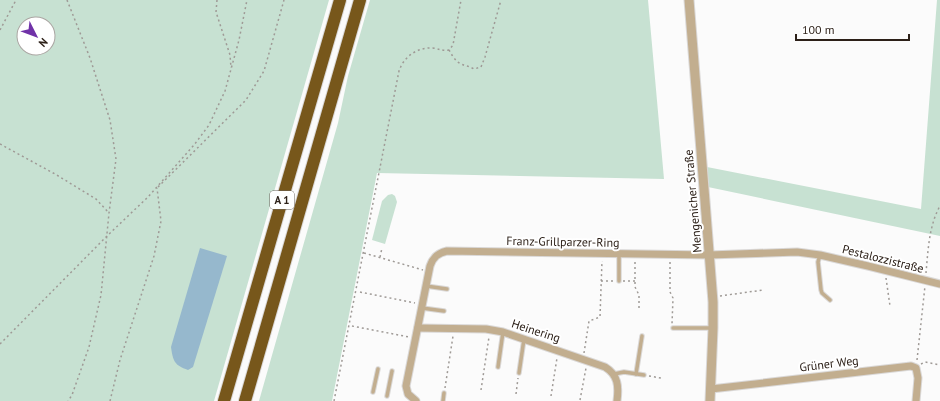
<svg xmlns="http://www.w3.org/2000/svg" width="940" height="401" viewBox="0 0 940 401" font-family="'PT Sans',sans-serif">
  <style>
    .green { fill: #c7e1d2; fill-rule: evenodd }
    .water { fill: #96b8cd }
    .lines { fill: none; stroke-linecap: round; stroke-linejoin: round }
    .service-casing { stroke: #dad8d7; stroke-width: 5.5 }
    .minor-casing { stroke: #dad8d7; stroke-width: 9 }
    .tertiary-casing { stroke: #dad8d7; stroke-width: 11 }
    .motorway-casing { stroke: #dad8d7; stroke-width: 14 }
    .path { stroke: #9f9a96; stroke-width: 1.5; stroke-dasharray: 2 3; stroke-linecap: butt }
    .service { stroke: #c2ae8f; stroke-width: 3.5 }
    .minor { stroke: #c2ae8f; stroke-width: 7 }
    .tertiary { stroke: #c2ae8f; stroke-width: 9 }
    .motorway { stroke: #77571b; stroke-width: 12 }
    .labels { text-anchor: middle; stroke-width: 4; stroke-linejoin: round; paint-order: stroke }
    .shield { fill: #fff; stroke: #6b635d; stroke-width: 1 }
    .shield-label { font-size: 11px; font-weight: bold; fill: #2c2018 }
    .street-label { font-size: 12px; fill: #2c2018; stroke: #fff }
  </style>
  <rect width="100%" height="100%" fill="#fbfbfb"/>
  <g class="green">
    <path d="M0,0H329L214,401H0ZM24,24H48V48H24Z"/>
    <polygon points="370,0 648,0 664,179 377,173 332,401 259,401 338,123 348,76"/>
    <polygon points="937,0 940,0 940,236 708,187 707,167 921,209"/>
    <polygon points="392,194 395,196 397,202 385,244 372,240 382,201 388,195"/>
  </g>
  <path class="water" d="M200,248L227,256L193,367L188,370C174,365 173,361 171,347Z"/>
  <g class="lines">
    <g class="service-casing">
      <g id="service">
        <polyline points="619,254 619,281"/>
        <polyline points="820,255 818,262 821,290 822,293 830,300"/>
        <polyline points="426,286 447,289"/>
        <polyline points="422,308 444,311"/>
        <polyline points="673,328 712,328"/>
        <polyline points="498,367 503,332"/>
        <polyline points="519,373 524,339"/>
        <polyline points="614,374 624,372 644,375"/>
        <polyline points="636,374 642,336"/>
        <polyline points="373,392 378,369"/>
        <polyline points="387,396 392,371"/>
        <polyline points="443,401 444,393"/>
      </g>
    </g>
    <g class="minor-casing">
      <g id="minor">
        <path d="M418,328L486,329L503,332L605,367C618,375 619,386 617,401"/>
        <polyline points="711,389 911,366 916,368 918,378 916,401"/>
        <path d="M416,401L408,394L406,386L430,266C433,257 438,253 447,251L709,255L797,252L820,255L868,266L940,284"/>
      </g>
    </g>
    <g class="tertiary-casing">
      <polyline id="tertiary" points="689,0 713,302 713,328 710,401"/>
    </g>
    <g class="motorway-casing">
      <g id="motorway">
        <polyline points="224,401 340,0"/>
        <polyline points="245,401 360,0"/>
      </g>
    </g>
    <g class="path">
      <polyline points="67,0 90,58 110,120 116,159 109,213 101,295 89,347 72,395 68,401"/>
      <polyline points="217,0 216,12 230,55 231,68"/>
      <polyline points="0,30 16,0"/>
      <path d="M449,50C452,55 455,61 461,64C465,66 469,66 474,69L481,67L485,57L501,0"/>
      <polyline points="0,144 55,174 96,199 109,213"/>
      <polyline points="158,187 246,100 264,71 284,0"/>
      <polyline points="364,253 423,270"/>
      <polyline points="380,257 382,248"/>
      <polyline points="635,262 635,287 639,295 639,310"/>
      <polyline points="670,262 670,292 673,298 672,324"/>
      <path d="M926,273C928,251 929,225 940,206"/>
      <polyline points="886,278 890,306"/>
      <polyline points="601,281 613,281"/>
      <polyline points="623,281 635,281"/>
      <polyline points="360,292 415,303"/>
      <polyline points="720,296 763,290"/>
      <polyline points="352,326 409,337"/>
      <polyline points="0,344 107,236 148,197 194,145 209,125 225,91 239,40 247,0"/>
      <polyline points="584,353 589,321 600,317 602,261"/>
      <polyline points="917,360 925,286"/>
      <polyline points="921,364 925,362 940,365"/>
      <polyline points="649,376 661,378"/>
      <polyline points="445,388 453,336"/>
      <polyline points="481,390 489,337"/>
      <polyline points="516,394 518,378"/>
      <polyline points="551,396 557,358"/>
      <polyline points="580,400 586,368"/>
      <polyline points="110,401 120,360 154,256 161,221 157,188"/>
      <path d="M334,401L399,71C404,56 418,47 433,48C439,49 443,51 449,50L453,45L461,0"/>
    </g>
    <use href="#service" class="service"/>
    <use href="#minor" class="minor"/>
    <use href="#tertiary" class="tertiary"/>
    <use href="#motorway" class="motorway"/>
  </g>
  <g class="labels">
    <rect class="shield" x="270" y="191" width="24" height="18" rx="3"/>
    <g class="shield-label">
      <text x="282" y="204">A 1</text>
    </g>
    <g class="street-label">
      <text transform="translate(693 201) rotate(-95)" y="4">Mengenicher Straße</text>
      <text transform="translate(563 242) rotate(1)" y="4">Franz-Grillparzer-Ring</text>
      <text transform="translate(883 259) rotate(14)" y="4">Pestalozzistraße</text>
      <text transform="translate(536 331) rotate(18)" y="4">Heinering</text>
      <text transform="translate(829 364) rotate(-7)" y="4">Grüner Weg</text>
    </g>
  </g>
  <g transform="translate(36 36) rotate(132)"><circle r="19" fill="#ffffff" stroke="#aba6a3"/>
  <path d="M0-3L7 15L0 10L-7 15Z" fill="#7032a8"/>
  <text y="-6" font-size="11" font-weight="bold" text-anchor="middle" fill="#2c2018">N</text>
  </g>
  <path d="M796 34v6h113v-6" fill="none" stroke="#2c2018" stroke-width="2"/>
  <text x="802" y="34" font-size="12" fill="#2c2018" stroke="#ffffff" stroke-width="3" paint-order="stroke">100 m</text>
</svg>
